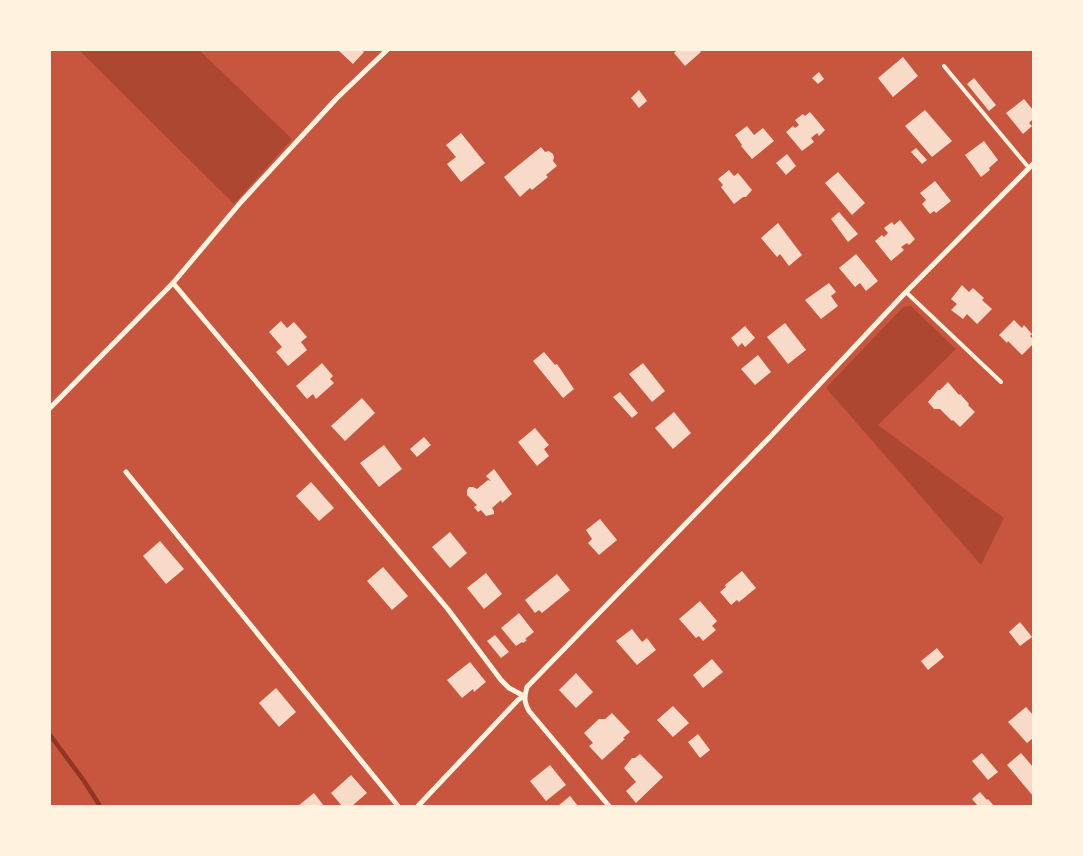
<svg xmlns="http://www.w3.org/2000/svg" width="1083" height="856" viewBox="0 0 1083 856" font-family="Raleway,sans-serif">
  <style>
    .green { fill: #ae4732 }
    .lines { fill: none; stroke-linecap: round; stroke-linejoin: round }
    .stream { stroke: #8f3625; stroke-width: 4.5 }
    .building { fill: #f7dbc8 }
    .service { stroke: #fff3e0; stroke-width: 4 }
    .minor { stroke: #fff3e0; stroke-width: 5 }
  </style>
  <rect width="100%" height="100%" fill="#c8553d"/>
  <g class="green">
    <polygon points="79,50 199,50 292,139 234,204"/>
    <polygon points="911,306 956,349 878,425 1004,518 981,565 826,388 903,307"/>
  </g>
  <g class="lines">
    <polyline class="stream" points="50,735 84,781 100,806"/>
  </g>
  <g class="building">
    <polygon points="338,50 361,50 364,52 353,64"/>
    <polygon points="677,50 699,50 701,52 685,66 674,53"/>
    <polygon points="903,57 918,76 893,97 878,78"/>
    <polygon points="819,72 824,79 818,84 812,78"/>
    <polygon points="974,78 996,105 989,111 967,84"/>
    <polygon points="639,90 647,101 639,108 631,98"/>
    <polygon points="1024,99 1033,110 1033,119 1029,123 1032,126 1023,134 1006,113"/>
    <polygon points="925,110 952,141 932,157 905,126"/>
    <polygon points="810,112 825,130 819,136 817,133 811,138 814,142 802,151 786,132 793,126 795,128 799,125 795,120 803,114 805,116"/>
    <polygon points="747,126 754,135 763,128 774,141 752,159 741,146 742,145 735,135"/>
    <polygon points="461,133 485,163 461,182 447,164 456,157 446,145"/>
    <polygon points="984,141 998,160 989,168 990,170 981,177 965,155"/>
    <polygon points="541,147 545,152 549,151 553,154 554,157 553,161 557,166 546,175 548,177 532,190 530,188 520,197 504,177"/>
    <polygon points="916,148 927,160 922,164 911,152"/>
    <polygon points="787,154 796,166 786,175 776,163"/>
    <polygon points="729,170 734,176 738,173 752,190 746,197 743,197 734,204 721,187 723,185 718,179"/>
    <polygon points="838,172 865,203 852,215 825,183"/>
    <polygon points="935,181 951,201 936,213 934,211 930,214 922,204 926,200 920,193"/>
    <polygon points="839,212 858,234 848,242 831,219"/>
    <polygon points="900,220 915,239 909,245 907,243 901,247 904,250 891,261 875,241 882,235 884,237 888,233 884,228 892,222 894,225"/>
    <polygon points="778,223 802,255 789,266 780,254 777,257 761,238"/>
    <polygon points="856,254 878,281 866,291 860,283 855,287 839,268"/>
    <polygon points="829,283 836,292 831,296 838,306 821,319 805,300"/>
    <polygon points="962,285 969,292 973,288 984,298 982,300 992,309 977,324 967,314 963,319 951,310 957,304 951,299"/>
    <polygon points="1014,320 1022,328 1024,325 1032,334 1030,336 1033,339 1033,344 1022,355 1008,341 1007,343 999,335"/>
    <polygon points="281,321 287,328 294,322 307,337 301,342 307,350 288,366 276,352 282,347 269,332"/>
    <polygon points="785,323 806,350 788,364 767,337"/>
    <polygon points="745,326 755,338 745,347 742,343 738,347 731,338"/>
    <polygon points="544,352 555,365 557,364 574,389 563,398 533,361"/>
    <polygon points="758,355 771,372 755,385 741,369"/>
    <polygon points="322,363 333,376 330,379 334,383 316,399 313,394 307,399 296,386"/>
    <polygon points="643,363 665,391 652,402 629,374"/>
    <polygon points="948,382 959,395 960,394 969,404 968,405 975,412 960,427 953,420 952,421 940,409 934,409 928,402 938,390 940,390"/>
    <polygon points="620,392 638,413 632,418 613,397"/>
    <polygon points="362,398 375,413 345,441 331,426"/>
    <polygon points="674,412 691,433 673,449 655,428"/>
    <polygon points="535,428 549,445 544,449 549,456 537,466 518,442"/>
    <polygon points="424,437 431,445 417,457 410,449"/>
    <polygon points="384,445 402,469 379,487 360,463"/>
    <polygon points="494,469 512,494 502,503 501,500 492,508 494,511 494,514 486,516 481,510 478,512 474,507 477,505 467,495 467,490 469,487 473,487 477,489 488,480 491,481 486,476"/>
    <polygon points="311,482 334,508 319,521 296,496"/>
    <polygon points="600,519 617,540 599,555 588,543 592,539 586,530"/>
    <polygon points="450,532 467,553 450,568 432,547"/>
    <polygon points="160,541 184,569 166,584 143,556"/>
    <polygon points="383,567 408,596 392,610 367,581"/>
    <polygon points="742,571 756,588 739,602 737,600 731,605 720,592 726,587 725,585"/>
    <polygon points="486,573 502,594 484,609 467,588"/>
    <polygon points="557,574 570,590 542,613 539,610 535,613 525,600"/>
    <polygon points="700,601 717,621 712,626 716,630 703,641 699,636 696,638 679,619"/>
    <polygon points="519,613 534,632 525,639 527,640 523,643 522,642 516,646 501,628"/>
    <polygon points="1020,622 1032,637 1020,646 1009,632"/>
    <polygon points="632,629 642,642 647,638 656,650 637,665 616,641"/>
    <polygon points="495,635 509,652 501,658 487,641"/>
    <polygon points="937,648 944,657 928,670 921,661"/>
    <polygon points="712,659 723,672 703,688 693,675"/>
    <polygon points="470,662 486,682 474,692 473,689 462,698 447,680"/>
    <polygon points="576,673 593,692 576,708 559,690"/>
    <polygon points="276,688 296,712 279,727 259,703"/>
    <polygon points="673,706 689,723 673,737 657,720"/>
    <polygon points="1026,707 1033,715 1033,738 1027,743 1008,722"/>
    <polygon points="612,713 630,732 623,738 625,739 602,760 589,746 593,743 584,733 599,719 605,719"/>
    <polygon points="698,734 710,750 700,758 688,742"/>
    <polygon points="982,753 998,772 988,780 972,761"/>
    <polygon points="1021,753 1033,767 1033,796 1007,765"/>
    <polygon points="640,754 663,777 636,803 626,791 636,782 624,768 632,758 635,758"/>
    <polygon points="550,765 566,785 546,801 530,781"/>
    <polygon points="351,775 367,793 352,806 342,806 331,793"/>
    <polygon points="980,792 987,800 988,799 994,806 978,806 972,799"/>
    <polygon points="314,793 324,806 298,806"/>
    <polygon points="570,796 578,806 558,806"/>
  </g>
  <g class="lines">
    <g class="service">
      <polyline points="944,66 1029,168"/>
      <polyline points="906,292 1001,382"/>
    </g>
    <g class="minor">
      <polyline points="173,283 447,608 501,680 509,688 524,696"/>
      <polyline points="50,408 173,283 241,202 337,98 387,50"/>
      <polyline points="126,472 398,806"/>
      <polyline points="418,806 518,700 524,696"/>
      <path d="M609,806L529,711C524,702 524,697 527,687L770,437L903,295L1033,164"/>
    </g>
  </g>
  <rect width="1083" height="856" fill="none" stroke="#fff3e0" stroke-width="102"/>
</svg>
